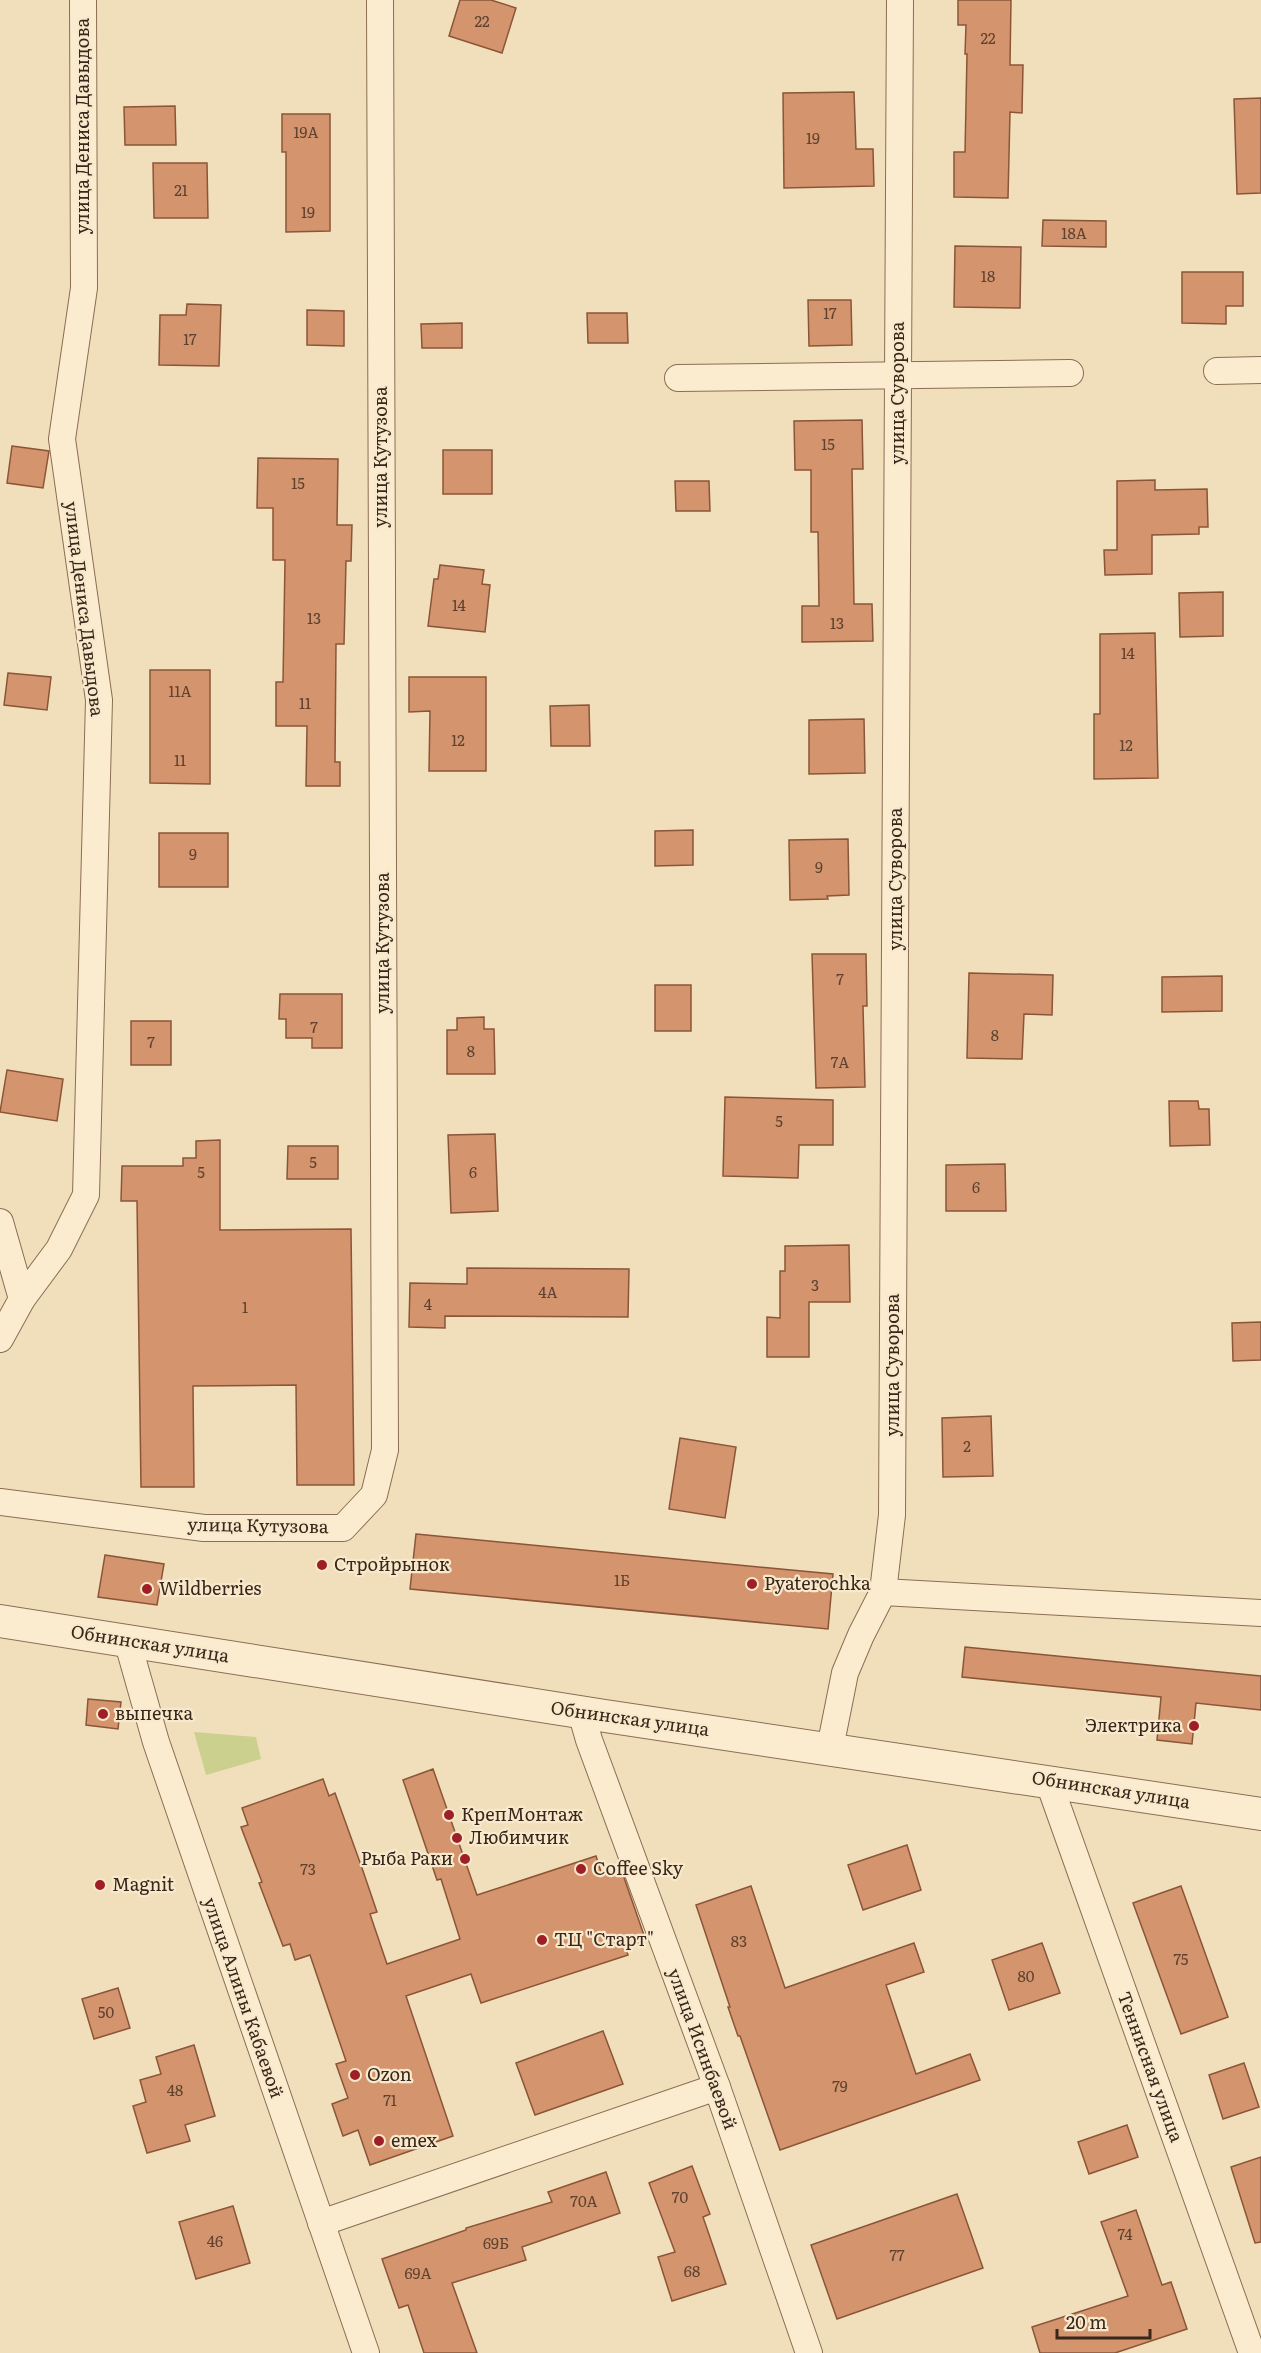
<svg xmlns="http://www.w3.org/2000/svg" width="1261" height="2353" viewBox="0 0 1261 2353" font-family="Literata,serif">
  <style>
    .green { fill: #cbd08f }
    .building { fill: #d3946e; stroke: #8b5538; stroke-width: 1.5 }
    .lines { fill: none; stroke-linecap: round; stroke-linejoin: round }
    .minor-casing { stroke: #8a6e54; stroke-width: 28 }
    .tertiary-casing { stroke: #8a6e54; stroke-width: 34 }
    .minor { stroke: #fceccf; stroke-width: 26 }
    .tertiary { stroke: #fceccf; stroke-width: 32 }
    .poi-dot { fill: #9e1f25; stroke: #f8e9cc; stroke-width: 2 }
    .labels { text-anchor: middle; stroke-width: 4.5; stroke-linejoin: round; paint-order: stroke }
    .number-label { font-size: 15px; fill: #5f422f }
    .street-label { font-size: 18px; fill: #38271a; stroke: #f8e9cc }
    .poi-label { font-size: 18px; fill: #38271a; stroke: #f8e9cc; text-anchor: start }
  </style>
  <rect width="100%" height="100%" fill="#f1dfbb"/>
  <polygon class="green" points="194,1732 256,1737 261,1759 206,1775"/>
  <g class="building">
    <polygon points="460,0 491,0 516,8 502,53 449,36"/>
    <polygon points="958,0 1011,0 1010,65 1023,65 1022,113 1010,112 1008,198 954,197 954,152 965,152 967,54 965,54 966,25 958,25"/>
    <polygon points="854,92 856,149 873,149 874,186 784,188 783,93"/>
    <polygon points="1261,98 1261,193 1237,194 1234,99"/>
    <polygon points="175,106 176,145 125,145 124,107"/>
    <polygon points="282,114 330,114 330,231 286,232 286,152 282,152"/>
    <polygon points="153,163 207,163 208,218 154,218"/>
    <polygon points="1043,220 1106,221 1106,247 1042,246"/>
    <polygon points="955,246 1021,247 1020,308 954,307"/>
    <polygon points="1182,272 1243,272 1243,306 1226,306 1226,324 1182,323"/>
    <polygon points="808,300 851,300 852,345 809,346"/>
    <polygon points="187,304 221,305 219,366 159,365 160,315 186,315"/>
    <polygon points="307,310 344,311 344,346 307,345"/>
    <polygon points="587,313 627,313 628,343 588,343"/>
    <polygon points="462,323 462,348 422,348 421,324"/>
    <polygon points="862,420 863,469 852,469 854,604 872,604 873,641 802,642 802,606 819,606 818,532 811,532 811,470 795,470 794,421"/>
    <polygon points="12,446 49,451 43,488 7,483"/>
    <rect x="443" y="450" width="49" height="44"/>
    <polygon points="258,458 338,459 337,525 352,525 351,561 346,561 344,644 336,644 335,762 340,762 340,786 306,786 307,726 276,726 276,682 283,682 285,560 273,560 273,508 257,508"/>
    <polygon points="1155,480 1155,490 1207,489 1208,527 1199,527 1199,534 1152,535 1152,574 1105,575 1104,550 1117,550 1117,481"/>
    <polygon points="675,481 709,481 710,511 676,511"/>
    <polygon points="440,565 484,570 482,584 490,585 485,632 428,626 434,579 438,579"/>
    <polygon points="1223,592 1223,636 1180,637 1179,593"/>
    <polygon points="1155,633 1158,778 1094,779 1094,714 1100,714 1100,634"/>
    <polygon points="150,670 210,670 210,784 150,783"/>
    <polygon points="8,673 51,677 47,710 4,705"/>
    <polygon points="409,677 486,677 486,771 429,771 430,711 409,712"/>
    <polygon points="589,705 590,746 551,746 550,706"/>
    <polygon points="864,719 865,773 809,774 809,720"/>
    <polygon points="693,830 693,865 655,866 655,831"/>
    <rect x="159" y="833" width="69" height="54"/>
    <polygon points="848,839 849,895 827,896 828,899 790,900 789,840"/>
    <polygon points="812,954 866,954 867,1006 863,1006 865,1087 816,1088"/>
    <polygon points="969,973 1053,975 1052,1015 1024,1014 1022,1059 967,1058"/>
    <polygon points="1222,976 1222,1011 1162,1012 1162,977"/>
    <rect x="655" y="985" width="36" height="46"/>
    <polygon points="280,994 342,994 342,1048 312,1048 312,1038 286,1038 286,1019 279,1019"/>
    <polygon points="484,1017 484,1029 494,1029 495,1074 447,1074 447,1030 457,1030 457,1018"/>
    <rect x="131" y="1021" width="40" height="44"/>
    <polygon points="7,1070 63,1079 57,1121 0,1112"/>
    <polygon points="725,1097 833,1100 833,1145 799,1145 798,1178 723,1176"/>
    <polygon points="1169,1101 1198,1101 1199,1109 1209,1109 1210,1145 1170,1146"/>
    <polygon points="495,1134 498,1211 451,1213 448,1135"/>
    <polygon points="220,1140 220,1230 351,1229 354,1485 297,1485 296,1385 193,1386 194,1487 141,1487 137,1201 121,1201 122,1166 183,1166 183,1158 196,1158 196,1141"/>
    <polygon points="288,1146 338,1146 338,1179 287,1179"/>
    <polygon points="1005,1164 1006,1211 946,1211 946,1165"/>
    <polygon points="849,1245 850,1302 809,1302 809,1357 767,1357 767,1317 780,1318 780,1271 785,1271 785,1246"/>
    <polygon points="467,1268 629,1269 628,1317 445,1316 445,1328 409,1327 410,1283 467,1284"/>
    <polygon points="1261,1322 1261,1360 1233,1361 1232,1323"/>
    <polygon points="991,1416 993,1476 943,1477 942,1418"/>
    <polygon points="680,1438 736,1447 725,1518 669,1509"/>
    <polygon points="416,1534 833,1574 828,1629 410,1589"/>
    <polygon points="105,1555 164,1564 157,1605 98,1597"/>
    <polygon points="965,1647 1261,1676 1261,1710 1196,1703 1192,1744 1157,1740 1161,1697 962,1677"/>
    <polygon points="88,1699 121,1702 118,1729 86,1725"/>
    <polygon points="433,1769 477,1895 596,1856 602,1875 621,1869 646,1941 625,1947 628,1955 481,2003 471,1974 406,1996 453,2136 370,2165 358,2130 343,2136 332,2104 348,2098 336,2064 346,2061 310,1955 295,1960 290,1944 283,1946 259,1883 262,1882 241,1827 248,1825 242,1808 323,1779 329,1796 335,1793 362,1868 377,1912 370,1914 387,1964 460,1939 441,1879 437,1880 403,1780"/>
    <polygon points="907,1845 921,1890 863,1910 848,1865"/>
    <polygon points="751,1886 785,1988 914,1943 924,1972 886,1985 916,2074 970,2054 980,2080 780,2150 740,2036 738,2036 728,2007 730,2007 696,1905"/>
    <polygon points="1181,1886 1228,2017 1181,2034 1133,1903"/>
    <polygon points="1042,1943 1060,1993 1009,2010 992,1960"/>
    <polygon points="118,1988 130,2028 94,2039 82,1999"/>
    <polygon points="603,2031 623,2084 535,2115 516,2063"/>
    <polygon points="194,2045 215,2116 185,2125 190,2141 147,2153 133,2106 146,2102 140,2080 161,2074 156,2057"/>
    <polygon points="1244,2063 1259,2107 1223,2119 1209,2075"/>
    <polygon points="1127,2125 1138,2157 1089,2174 1078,2142"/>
    <polygon points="1261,2157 1261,2242 1255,2243 1231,2167"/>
    <polygon points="692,2166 710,2214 703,2217 726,2284 672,2301 658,2257 675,2252 649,2183"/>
    <polygon points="606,2172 620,2213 522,2247 526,2260 452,2283 477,2353 424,2353 408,2305 399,2308 382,2259 466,2230 466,2228 552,2202 548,2192"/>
    <polygon points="957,2194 983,2268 837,2319 811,2245"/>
    <polygon points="233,2206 250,2263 196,2279 179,2222"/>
    <polygon points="1136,2210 1162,2285 1171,2282 1187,2329 1115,2353 1040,2353 1032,2327 1128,2296 1101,2222"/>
  </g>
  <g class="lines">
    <g class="minor-casing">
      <g id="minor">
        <polyline points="1217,371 1261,370"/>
        <polyline points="678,378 1070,373"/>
        <polyline points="0,1222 22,1299"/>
        <polyline points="0,1339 22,1299 59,1249 86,1195 99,700 62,439 84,288 83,0"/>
        <polyline points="0,1502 204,1528 343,1528 374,1495 385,1450 380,0"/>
        <polyline points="883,1592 1261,1613"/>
        <polyline points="127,1640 156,1742 366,2353"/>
        <polyline points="581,1712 589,1740 717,2087 809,2353"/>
        <polyline points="830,1748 845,1673 861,1635 883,1592 892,1515 900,0"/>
        <polyline points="1048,1780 1252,2353"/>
        <polyline points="321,2223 717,2087"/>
      </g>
    </g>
    <g class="tertiary-casing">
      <polyline id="tertiary" points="0,1621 605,1716 1261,1814"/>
    </g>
    <use href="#minor" class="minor"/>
    <use href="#tertiary" class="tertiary"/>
  </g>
  <g class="poi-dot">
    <circle cx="322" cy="1565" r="6"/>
    <circle cx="752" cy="1584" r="6"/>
    <circle cx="147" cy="1589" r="6"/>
    <circle cx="103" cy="1714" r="6"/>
    <circle cx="1194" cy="1726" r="6"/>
    <circle cx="449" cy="1815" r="6"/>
    <circle cx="457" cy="1838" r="6"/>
    <circle cx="465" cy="1859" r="6"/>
    <circle cx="581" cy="1869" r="6"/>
    <circle cx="100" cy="1885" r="6"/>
    <circle cx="542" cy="1940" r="6"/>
    <circle cx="355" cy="2075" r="6"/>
    <circle cx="379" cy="2141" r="6"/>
  </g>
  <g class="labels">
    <g class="number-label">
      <text x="482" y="27">22</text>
      <text x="988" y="44">22</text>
      <text x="306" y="138">19А</text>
      <text x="813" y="144">19</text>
      <text x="181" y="196">21</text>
      <text x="308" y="218">19</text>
      <text x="1074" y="239">18А</text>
      <text x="988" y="282">18</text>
      <text x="830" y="319">17</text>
      <text x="190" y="345">17</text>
      <text x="828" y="450">15</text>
      <text x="298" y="489">15</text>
      <text x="459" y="611">14</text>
      <text x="314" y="624">13</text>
      <text x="837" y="629">13</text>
      <text x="1128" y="659">14</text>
      <text x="180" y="697">11А</text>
      <text x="305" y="709">11</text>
      <text x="458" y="746">12</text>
      <text x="1126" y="751">12</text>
      <text x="180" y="766">11</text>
      <text x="193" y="860">9</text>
      <text x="819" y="873">9</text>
      <text x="840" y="985">7</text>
      <text x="314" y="1033">7</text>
      <text x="995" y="1041">8</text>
      <text x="151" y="1048">7</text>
      <text x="471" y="1057">8</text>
      <text x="840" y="1068">7А</text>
      <text x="779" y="1127">5</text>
      <text x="313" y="1168">5</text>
      <text x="201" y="1178">5</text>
      <text x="473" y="1178">6</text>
      <text x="976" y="1193">6</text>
      <text x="815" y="1291">3</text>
      <text x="548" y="1298">4А</text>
      <text x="428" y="1310">4</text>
      <text x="245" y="1313">1</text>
      <text x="967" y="1452">2</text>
      <text x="622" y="1586">1Б</text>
      <text x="308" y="1875">73</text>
      <text x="739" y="1947">83</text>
      <text x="1181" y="1965">75</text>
      <text x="1026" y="1982">80</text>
      <text x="106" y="2018">50</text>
      <text x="840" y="2092">79</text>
      <text x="175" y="2096">48</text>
      <text x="390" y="2106">71</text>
      <text x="680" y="2203">70</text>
      <text x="584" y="2207">70А</text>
      <text x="1125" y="2240">74</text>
      <text x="215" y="2247">46</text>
      <text x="496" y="2249">69Б</text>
      <text x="897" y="2261">77</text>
      <text x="692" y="2277">68</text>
      <text x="418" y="2279">69А</text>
    </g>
    <g class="street-label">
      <text transform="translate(83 126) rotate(-90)" y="6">улица Дениса Давыдова</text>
      <text transform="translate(898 393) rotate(-90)" y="6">улица Суворова</text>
      <text transform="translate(381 457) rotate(-90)" y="6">улица Кутузова</text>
      <text transform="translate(84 609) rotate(83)" y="6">улица Дениса Давыдова</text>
      <text transform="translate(896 879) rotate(-90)" y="6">улица Суворова</text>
      <text transform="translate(383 943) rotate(-90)" y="6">улица Кутузова</text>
      <text transform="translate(893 1365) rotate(-90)" y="6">улица Суворова</text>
      <text transform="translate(258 1526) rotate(1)" y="6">улица Кутузова</text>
      <text transform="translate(150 1644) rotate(9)" y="6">Обнинская улица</text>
      <text transform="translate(630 1719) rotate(8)" y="6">Обнинская улица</text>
      <text transform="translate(1111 1790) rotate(9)" y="6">Обнинская улица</text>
      <text transform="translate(243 1998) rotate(71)" y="6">улица Алины Кабаевой</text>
      <text transform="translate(702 2049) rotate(70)" y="6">улица Исинбаевой</text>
      <text transform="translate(1150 2067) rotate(70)" y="6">Теннисная улица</text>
    </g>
    <g class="poi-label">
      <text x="334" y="1571">Стройрынок</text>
      <text x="764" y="1590">Pyaterochka</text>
      <text x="159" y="1595">Wildberries</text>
      <text x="115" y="1720">выпечка</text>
      <text x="1182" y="1732" text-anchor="end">Электрика</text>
      <text x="461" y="1821">КрепМонтаж</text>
      <text x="469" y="1844">Любимчик</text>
      <text x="453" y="1865" text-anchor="end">Рыба Раки</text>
      <text x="593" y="1875">Coffee Sky</text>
      <text x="112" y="1891">Magnit</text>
      <text x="554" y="1946">ТЦ "Старт"</text>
      <text x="367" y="2081">Ozon</text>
      <text x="391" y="2147">emex</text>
    </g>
  </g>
  <path d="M1057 2329v9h93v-9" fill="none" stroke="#38271a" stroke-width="3"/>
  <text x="1066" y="2329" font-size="18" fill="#38271a" stroke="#f8e9cc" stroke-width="4.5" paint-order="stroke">20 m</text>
</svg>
